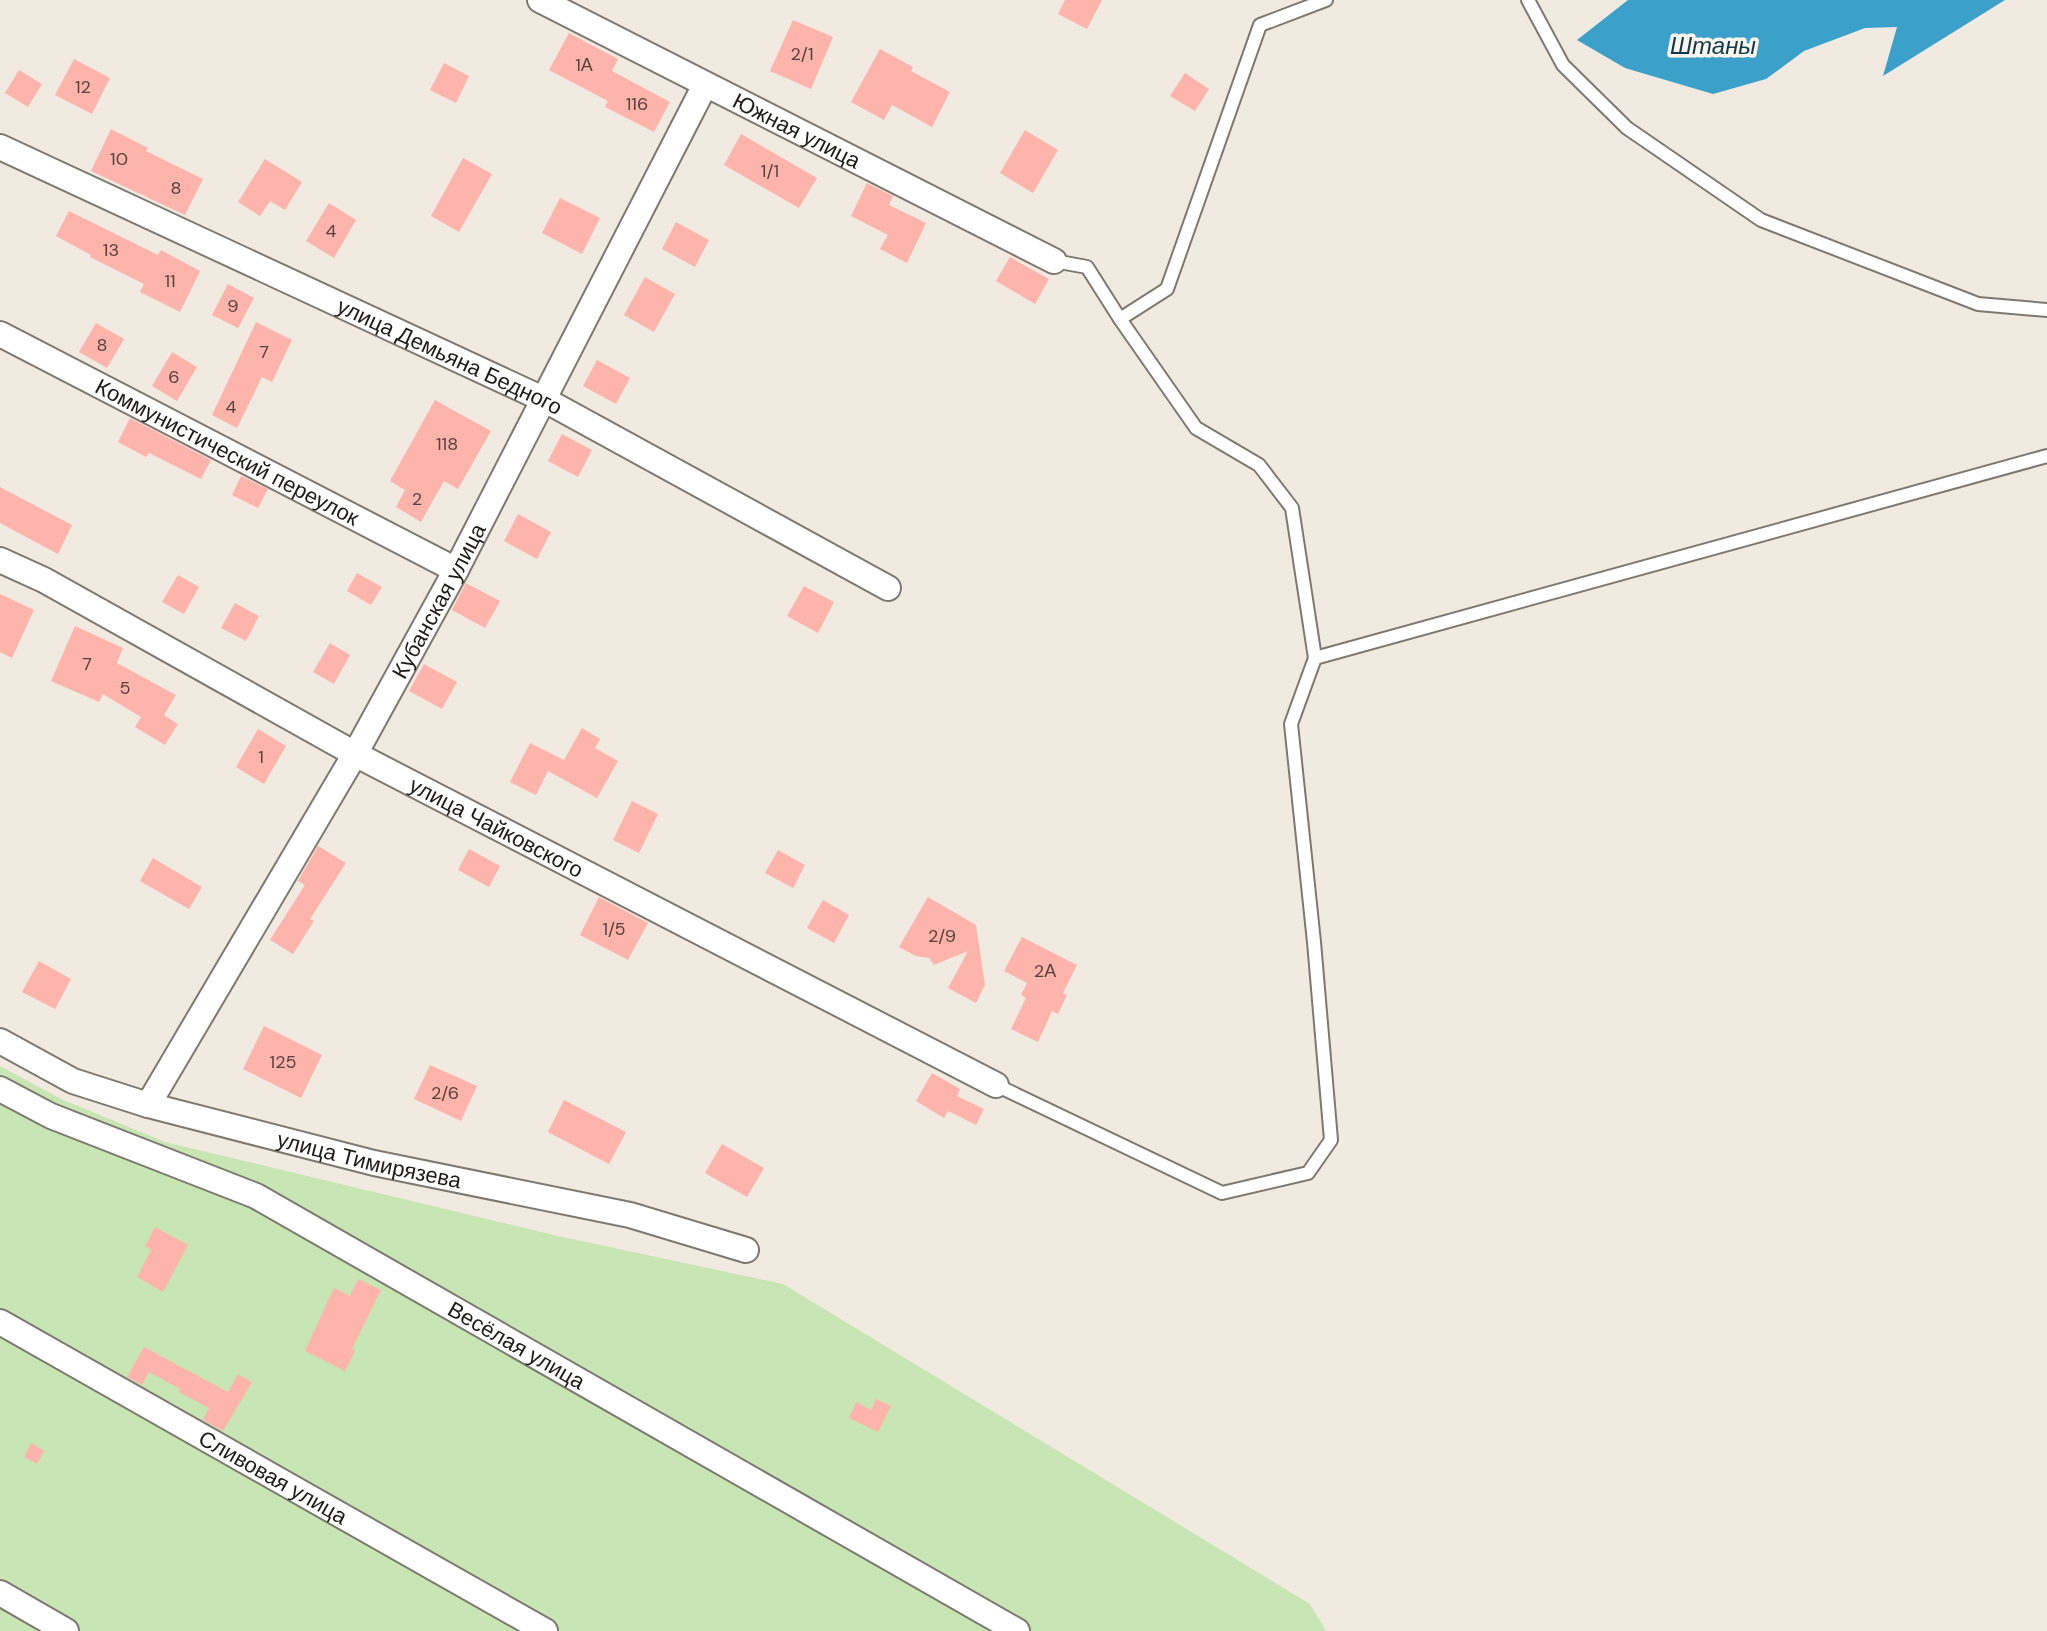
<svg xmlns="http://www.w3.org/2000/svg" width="2047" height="1631" viewBox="0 0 2047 1631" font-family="'DM Sans',sans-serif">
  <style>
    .green { fill: #c8e5b4 }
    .water { fill: #3ba0ca }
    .building { fill: #feb3ab }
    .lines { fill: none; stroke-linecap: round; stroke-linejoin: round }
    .service-casing { stroke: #7e7970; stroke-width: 16 }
    .minor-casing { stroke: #7e7970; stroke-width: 28 }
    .service { stroke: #fff; stroke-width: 12 }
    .minor { stroke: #fff; stroke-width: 24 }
    .labels { text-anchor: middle; stroke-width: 7; stroke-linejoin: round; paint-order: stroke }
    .number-label { font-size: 18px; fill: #56423d }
    .street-label { font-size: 22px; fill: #1e1c18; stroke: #fef7ee }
    .water-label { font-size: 24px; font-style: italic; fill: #0e3a4c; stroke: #fef7ee }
  </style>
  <rect width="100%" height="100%" fill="#f0eae0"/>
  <polygon class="green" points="0,1066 61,1099 165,1142 558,1236 783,1284 1310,1604 1326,1631 0,1631"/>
  <polygon class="water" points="1628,0 2005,0 1883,76 1897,27 1865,28 1804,51 1766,79 1713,94 1625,68 1577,40"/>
  <g class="building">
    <polygon points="1065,0 1102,0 1087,29 1058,14"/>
    <polygon points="793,20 833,37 811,89 770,71"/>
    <polygon points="569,33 618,59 612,71 670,102 654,132 605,107 608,101 549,70"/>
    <polygon points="880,49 913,67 911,71 950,92 932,127 892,105 884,120 851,102"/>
    <polygon points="74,59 110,78 92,114 55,95"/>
    <polygon points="444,63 469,76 456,103 430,90"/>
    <polygon points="19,70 42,84 28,107 5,93"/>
    <polygon points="1185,73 1209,89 1195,111 1170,96"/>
    <polygon points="111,129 148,148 146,151 203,179 185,215 91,171"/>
    <polygon points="1025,130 1058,150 1033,193 1000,173"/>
    <polygon points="741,134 817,178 799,208 724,165"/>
    <polygon points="463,158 492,174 459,232 431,216"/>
    <polygon points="265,159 302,182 285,210 270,201 260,216 238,202"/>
    <polygon points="867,183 893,196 889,205 926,223 907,263 880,249 888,235 851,216"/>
    <polygon points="560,198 600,218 582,254 542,233"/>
    <polygon points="329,203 356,220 334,258 306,241"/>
    <polygon points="69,211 158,255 161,250 200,271 180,312 140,292 144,284 90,257 91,255 56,236"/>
    <polygon points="676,222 709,240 695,267 662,249"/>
    <polygon points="1010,257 1049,279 1035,304 996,281"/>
    <polygon points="645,277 675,294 654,332 624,315"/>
    <polygon points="228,284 254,298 238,328 212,315"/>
    <polygon points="256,322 292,340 272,382 262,377 237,428 212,415"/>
    <polygon points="96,323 124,339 107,368 79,352"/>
    <polygon points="172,352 197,367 177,401 152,386"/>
    <polygon points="597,360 630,378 616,404 583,386"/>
    <polygon points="435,400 491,431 458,489 444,481 421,522 396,507 405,490 390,481"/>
    <polygon points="130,418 211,460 201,479 149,453 146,457 118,442"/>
    <polygon points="562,434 592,450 578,477 548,461"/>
    <polygon points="241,476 268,489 258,508 232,495"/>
    <polygon points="0,487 72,525 58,554 0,523"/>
    <polygon points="518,514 551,532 537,559 504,541"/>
    <polygon points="357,573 382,587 371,605 347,591"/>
    <polygon points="178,575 199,587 184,614 162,602"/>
    <polygon points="466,583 500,601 485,628 452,610"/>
    <polygon points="804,586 834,602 818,633 787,616"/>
    <polygon points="0,594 34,610 12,658 0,652"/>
    <polygon points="235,603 259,616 246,641 221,628"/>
    <polygon points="75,626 123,648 117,663 176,695 164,715 178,724 165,745 135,727 141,717 103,694 99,702 51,681"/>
    <polygon points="330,643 350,655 334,684 313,672"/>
    <polygon points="424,664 457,682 442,709 409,691"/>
    <polygon points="582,728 600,739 595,748 618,761 597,798 548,771 536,795 510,782 530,743 564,760"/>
    <polygon points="258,729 286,746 264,784 236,767"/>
    <polygon points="632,801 658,814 639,853 613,840"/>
    <polygon points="318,846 346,863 310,919 314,921 293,954 270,940 305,885 298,881"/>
    <polygon points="469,849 500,866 489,887 458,870"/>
    <polygon points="778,850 805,865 793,888 765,873"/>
    <polygon points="153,858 202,887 189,909 140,881"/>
    <polygon points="599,897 648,923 628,960 580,935"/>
    <polygon points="928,897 976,925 985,985 976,1003 948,988 968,951 934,965 929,958 916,956 899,947"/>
    <polygon points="823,900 849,915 834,943 807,928"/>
    <polygon points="1022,937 1077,965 1063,993 1067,995 1058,1014 1052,1011 1038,1042 1011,1029 1026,998 1021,995 1027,983 1004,971"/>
    <polygon points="39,961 71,979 55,1009 22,992"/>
    <polygon points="264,1026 322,1055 301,1098 243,1069"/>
    <polygon points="430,1065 477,1086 461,1121 414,1099"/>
    <polygon points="932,1073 960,1089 957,1096 984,1109 976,1125 948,1111 944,1118 916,1101"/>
    <polygon points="564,1100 626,1132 609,1164 548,1132"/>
    <polygon points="722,1144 764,1168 747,1197 705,1173"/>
    <polygon points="155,1227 188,1245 163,1292 137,1277 151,1250 145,1246"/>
    <polygon points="358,1279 381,1290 352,1349 355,1351 345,1371 305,1351 334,1288 350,1296"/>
    <polygon points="144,1347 228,1392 238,1374 252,1382 223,1431 203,1420 209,1408 179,1392 180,1389 149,1372 142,1385 127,1377"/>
    <polygon points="876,1399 891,1406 878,1432 849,1418 856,1402 871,1410"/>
    <polygon points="31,1443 44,1451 37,1464 24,1457"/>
  </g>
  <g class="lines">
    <g class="service-casing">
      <g id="service">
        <polyline points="1528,0 1563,65 1627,128 1761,220 1978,304 2047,310"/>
        <polyline points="1054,261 1087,267 1120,319 1196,428 1259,465 1292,508 1315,658"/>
        <polyline points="1120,319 1167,289 1260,25 1326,0"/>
        <polyline points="996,1085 1222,1193 1308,1173 1331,1140 1314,942 1291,724 1315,658 2047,456"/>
      </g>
    </g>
    <g class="minor-casing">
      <g id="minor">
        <path id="s1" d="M540,0L1054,261"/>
        <path id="s2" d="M0,147L545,400L888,588"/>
        <path id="s3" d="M0,334L456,570"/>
        <path id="s4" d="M0,560L44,580L355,754L996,1085"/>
        <path id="s5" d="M0,1041L73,1081L148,1105L374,1163L630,1215L746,1250"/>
        <path id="s6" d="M0,1089L51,1116L256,1196L1017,1631"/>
        <path id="s7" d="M148,1105L355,754L456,570L705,85"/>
        <path id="s8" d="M0,1322L545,1631"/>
        <polyline points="0,1593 66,1631"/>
      </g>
    </g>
    <use href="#service" class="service"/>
    <use href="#minor" class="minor"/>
  </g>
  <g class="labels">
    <g class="number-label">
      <text x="802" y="60">2/1</text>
      <text x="584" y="71">1А</text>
      <text x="83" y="93">12</text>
      <text x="637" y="110">116</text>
      <text x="119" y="165">10</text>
      <text x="770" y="177">1/1</text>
      <text x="176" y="194">8</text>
      <text x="331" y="237">4</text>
      <text x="111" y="256">13</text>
      <text x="170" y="287">11</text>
      <text x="233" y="312">9</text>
      <text x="102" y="351">8</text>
      <text x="264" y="358">7</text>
      <text x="174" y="383">6</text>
      <text x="231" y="413">4</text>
      <text x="447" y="450">118</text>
      <text x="417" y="505">2</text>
      <text x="87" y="670">7</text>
      <text x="125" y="694">5</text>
      <text x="261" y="763">1</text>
      <text x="614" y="935">1/5</text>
      <text x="942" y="942">2/9</text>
      <text x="1045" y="977">2А</text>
      <text x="283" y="1068">125</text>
      <text x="445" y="1099">2/6</text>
    </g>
    <g class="street-label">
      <text dy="8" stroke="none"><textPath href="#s1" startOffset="288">Южная улица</textPath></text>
      <text dy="8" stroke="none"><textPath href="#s2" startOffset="496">улица Демьяна Бедного</textPath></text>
      <text dy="8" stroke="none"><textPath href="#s3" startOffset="256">Коммунистический переулок</textPath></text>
      <text dy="8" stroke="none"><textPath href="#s7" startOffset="582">Кубанская улица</textPath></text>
      <text dy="8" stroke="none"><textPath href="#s4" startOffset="564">улица Чайковского</textPath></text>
      <text dy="8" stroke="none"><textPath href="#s5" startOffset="390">улица Тимирязева</textPath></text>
      <text dy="8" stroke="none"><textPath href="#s6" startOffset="578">Весёлая улица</textPath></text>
      <text dy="8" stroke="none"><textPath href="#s8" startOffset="314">Сливовая улица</textPath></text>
    </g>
    <g class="water-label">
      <text x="1713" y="54">Штаны</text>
    </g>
  </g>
</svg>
